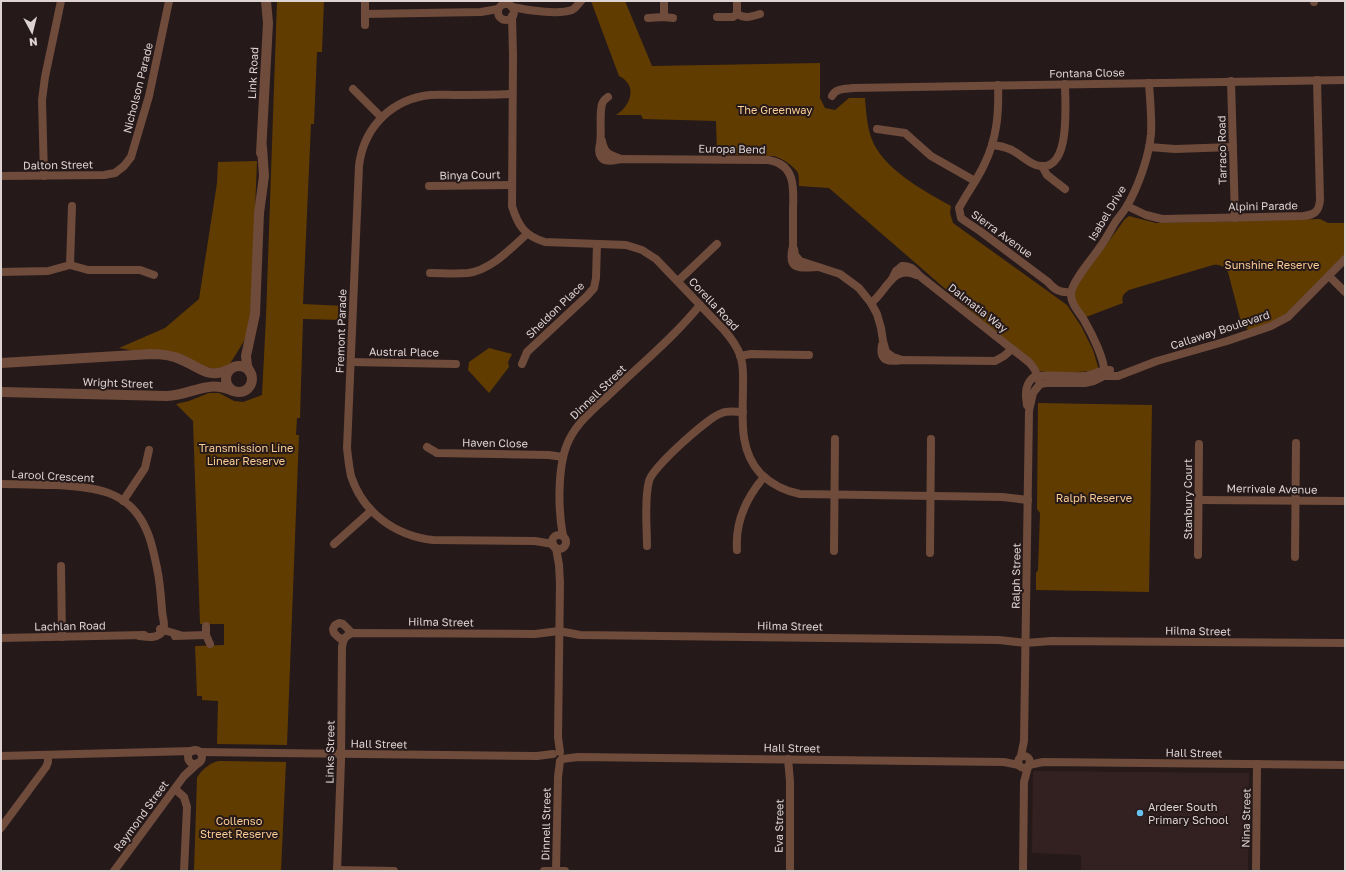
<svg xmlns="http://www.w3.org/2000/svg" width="1346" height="872" viewBox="0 0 1346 872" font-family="'Golos Text',sans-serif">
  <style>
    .built { fill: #332122 }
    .green { fill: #603c00 }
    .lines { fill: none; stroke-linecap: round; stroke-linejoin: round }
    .minor { stroke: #6e4b3b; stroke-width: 8 }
    .tertiary { stroke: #6e4b3b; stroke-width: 10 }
    .poi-dot { fill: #69c3f1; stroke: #26191a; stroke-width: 1.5 }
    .labels { text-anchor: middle; stroke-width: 4; stroke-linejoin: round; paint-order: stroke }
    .street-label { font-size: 11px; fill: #ddd3d3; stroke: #26191a }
    .park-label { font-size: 11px; fill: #facc93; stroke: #26191a }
    .poi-label { font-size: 11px; fill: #ddd3d3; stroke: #26191a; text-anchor: start }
  </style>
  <rect width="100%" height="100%" fill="#26191a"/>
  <polygon class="built" points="1033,771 1249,773 1248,871 1031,871 1081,871 1081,855 1032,853"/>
  <g class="green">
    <polygon points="277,1 324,1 322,52 317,52 314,124 311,124 303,304 345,306 344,320 303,319 300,418 297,418 296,435 299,435 287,745 217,744 218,701 202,700 202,696 197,696 195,646 224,645 224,624 200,624 193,421 176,404 189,401 209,393 219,393 234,401 243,402 262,395 266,317"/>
    <path d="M591,1H625L652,66L820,63V98L825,108L835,110L849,98H865C866,111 867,125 871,137C881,168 924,191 951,206L950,213L953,223L1067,305L1081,326L1093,350L1099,370L1060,374L1040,371L829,188L799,186C799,182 799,176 798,173C793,165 783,159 774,156L717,155L716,121L643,119L641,115H616C631,106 638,85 619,76Z"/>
    <polygon points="257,161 251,310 248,328 244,341 233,359 229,365 216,369 136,351 119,348 165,328 199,299 217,183 218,162"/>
    <path d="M1129,216L1156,223L1320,219L1328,223H1345V254L1283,317L1249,331L1241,322L1228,272C1224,266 1219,264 1213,265L1129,290C1124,293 1121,297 1123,303L1086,317L1074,299L1076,286L1125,219Z"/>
    <polygon points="489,348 512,354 508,362 509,367 489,393 468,370 469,362"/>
    <polygon points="1038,403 1152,405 1149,592 1036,590 1036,573 1038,570 1040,513 1037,509"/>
    <path d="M219,761L286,762L281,871H194L197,778C200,771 211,762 219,761Z"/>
  </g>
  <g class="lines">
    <g class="minor">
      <polyline points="365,1 365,25"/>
      <polyline points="664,1 664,17"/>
      <path d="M737,1V14C746,19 750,17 760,14"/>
      <polyline points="1314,1 1314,2"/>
      <circle cx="506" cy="12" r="8"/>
      <path d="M512,7C526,10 558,15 572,10C576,8 578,4 581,1"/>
      <polyline points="365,14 481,12 498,9"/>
      <path d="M512,16L513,55L512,206C518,226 525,236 545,242L626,245L642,250L656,259L724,330C731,338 737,346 740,355C744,365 743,375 743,386C743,416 738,449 760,473C771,484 784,491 800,494L1002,497L1028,500"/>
      <polyline points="717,17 733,17 737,14"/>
      <polyline points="648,18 664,17 673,18"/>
      <polyline points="1231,81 1235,218"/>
      <path d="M998,85C999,113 997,139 984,165C977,180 967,193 959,208L961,218L965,221L980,231L1048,282C1055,290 1060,293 1071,292"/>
      <polyline points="353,89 381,117"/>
      <path d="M512,94C493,95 473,95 454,95C443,95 433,94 423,96C387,103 363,131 359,166L347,448C348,457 349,467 351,476C363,513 396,536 433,540L535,541L553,544"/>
      <path d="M832,96C836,88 845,89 853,88L1345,80"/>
      <path d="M608,97C605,99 603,101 602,104C599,116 602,132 600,144C599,148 598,153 601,157C605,163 615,160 621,159L768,160C795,164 794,187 793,209C793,221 793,234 793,246C787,270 798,268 817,267"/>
      <polyline points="877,129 905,133 931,156 975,181"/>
      <path d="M602,141C604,152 608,155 619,158"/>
      <path d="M992,145C1000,146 1008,147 1015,152C1022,156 1028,162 1036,165C1072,176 1065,103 1065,84"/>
      <polyline points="1149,147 1175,149 1233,147"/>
      <polyline points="1042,166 1047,175 1065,189"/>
      <polyline points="1,176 104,175 115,173 124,166 131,157 149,96 169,1"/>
      <polyline points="44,176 42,100 45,77 61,1"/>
      <polyline points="429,186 511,185"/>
      <path d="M1127,206L1146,215L1162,219L1303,216C1314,215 1319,212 1320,200L1317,80"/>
      <polyline points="794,249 795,255 800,261 840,274 859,288 871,303 877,314 881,328 883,341 886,352 893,357 902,360"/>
      <polyline points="70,265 88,270 140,270 154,275"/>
      <polyline points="1,272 48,271 70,265 72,206"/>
      <path d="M430,273C442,273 455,274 468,273C491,270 510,249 527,234"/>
      <polyline points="1329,276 1345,292"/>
      <path d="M892,279L896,271L902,266C911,265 915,271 921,277L1030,363L1035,370L1040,384"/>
      <polyline points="678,281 717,244"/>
      <path d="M871,303C886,292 893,264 916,275"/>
      <path d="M882,345C879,362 889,362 902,360L995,361L1004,356L1012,349"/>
      <polyline points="740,356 751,354 809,355"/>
      <polyline points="351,362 456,364"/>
      <polyline points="522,364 527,352 587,296 594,288 596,278 597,244"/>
      <path d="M1104,376C1107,363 1091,332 1084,320C1079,312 1070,303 1071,293C1073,280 1093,258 1100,247C1106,239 1111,229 1116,221C1120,216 1124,211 1127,206C1138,187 1149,157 1151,134C1152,117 1150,100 1149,83"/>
      <polyline points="1040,384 1046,383 1085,383 1094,381 1104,376 1118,376 1157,361 1227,341 1271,326 1288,317 1345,259"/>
      <path d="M1027,405C1025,393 1025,383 1035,376C1051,374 1067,377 1083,376C1093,376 1100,369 1110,370"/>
      <polyline points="427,447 437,453 549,455 563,457"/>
      <path d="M1,484C19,484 38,485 56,485C94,487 129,490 146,529C152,541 154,555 157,568C160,582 161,596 162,610C162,617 166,624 163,631C157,639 148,637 139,636"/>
      <polyline points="1199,500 1345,501"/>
      <polyline points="123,501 145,468 149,450"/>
      <circle cx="559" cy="542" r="7"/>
      <path d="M563,536C558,510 557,464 569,440C578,421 596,407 611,393C641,364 674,337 700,305"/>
      <polyline points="334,544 371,511"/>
      <path d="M647,546C647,527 644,500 649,481C652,468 708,417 722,413C728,410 736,412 743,412"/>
      <polyline points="556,548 559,565 560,583 558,737 560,752"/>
      <path d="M737,550C735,521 746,498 764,477"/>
      <polyline points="834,551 835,439"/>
      <polyline points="930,553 931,439"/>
      <polyline points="1198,555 1199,444"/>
      <polyline points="1295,557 1296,443"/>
      <polyline points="61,566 62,637"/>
      <polyline points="206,626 206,635 210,644"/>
      <polyline points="160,629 180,635"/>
      <polyline points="175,636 206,635"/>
      <polyline points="1,638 144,635"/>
      <polyline points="343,640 338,637 334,633 333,629 335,625 339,623 343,624 352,633"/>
      <circle cx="195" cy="757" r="7"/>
      <polyline points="200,752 537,756 553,754"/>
      <circle cx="1024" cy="762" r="6"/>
      <polyline points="1,756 193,751"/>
      <polyline points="1021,756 1024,741 1029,411 1033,393 1040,384"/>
      <polyline points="562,759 578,757 1004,762 1019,765"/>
      <polyline points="788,759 790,781 790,871"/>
      <polyline points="1029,765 1043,762 1345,765"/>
      <polyline points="175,789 184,797 187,807 184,871"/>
      <polyline points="1,828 46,767 48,762 48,755"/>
      <polyline points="337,870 394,871"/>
      <polyline points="114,871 184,776 198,763"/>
      <path d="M337,871L341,761L342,647C343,639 345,636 352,633L535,634L559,631L580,635L999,640L1026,643L1051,641L1345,643"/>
      <polyline points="544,871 565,871"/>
      <polyline points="556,871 558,777 560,761"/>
      <polyline points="1023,871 1024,782 1028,767"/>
      <polyline points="1256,871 1257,764"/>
    </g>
    <g class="tertiary">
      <polyline points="261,153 268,23 266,1"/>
      <path d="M1,363L151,354C162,354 172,355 182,360C200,367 208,380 230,369"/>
      <circle cx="239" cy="379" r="13"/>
      <polyline points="251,374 247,366 246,356 255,314 259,213 264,176 262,147"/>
      <path d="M1,392L167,396C193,395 206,379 233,391"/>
    </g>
  </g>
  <circle class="poi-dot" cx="1140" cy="813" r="4"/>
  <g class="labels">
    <g class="street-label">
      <text transform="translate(253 73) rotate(-87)" y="4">Link Road</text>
      <text transform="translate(1087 73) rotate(-1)" y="4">Fontana Close</text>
      <text transform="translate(138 88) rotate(-76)" y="4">Nicholson Parade</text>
      <text transform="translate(732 149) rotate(1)" y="4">Europa Bend</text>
      <text transform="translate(1222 150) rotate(-91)" y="4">Tarraco Road</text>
      <text transform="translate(58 165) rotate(-1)" y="4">Dalton Street</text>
      <text transform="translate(470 175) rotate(-1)" y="4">Binya Court</text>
      <text transform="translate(1263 206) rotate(-1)" y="4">Alpini Parade</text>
      <text transform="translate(1107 213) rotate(-59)" y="4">Isabel Drive</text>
      <text transform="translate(1002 234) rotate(36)" y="4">Sierra Avenue</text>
      <text transform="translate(714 304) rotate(47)" y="4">Corella Road</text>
      <text transform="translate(978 308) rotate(38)" y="4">Dalmatia Way</text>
      <text transform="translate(555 310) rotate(-44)" y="4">Sheldon Place</text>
      <text transform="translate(1220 330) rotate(-18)" y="4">Callaway Boulevard</text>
      <text transform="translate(341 331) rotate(-88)" y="4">Fremont Parade</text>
      <text transform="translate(404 352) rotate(1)" y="4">Austral Place</text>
      <text transform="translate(118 383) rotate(2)" y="4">Wright Street</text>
      <text transform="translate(598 392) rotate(-44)" y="4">Dinnell Street</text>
      <text transform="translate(495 443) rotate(1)" y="4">Haven Close</text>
      <text transform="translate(53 476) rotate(3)" y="4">Larool Crescent</text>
      <text transform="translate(1272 489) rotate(1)" y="4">Merrivale Avenue</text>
      <text transform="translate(1188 499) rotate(-90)" y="4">Stanbury Court</text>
      <text transform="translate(1016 576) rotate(-89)" y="4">Ralph Street</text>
      <text transform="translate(441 622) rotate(1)" y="4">Hilma Street</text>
      <text transform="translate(70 626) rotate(-1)" y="4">Lachlan Road</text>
      <text transform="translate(790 626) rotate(1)" y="4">Hilma Street</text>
      <text transform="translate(1198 631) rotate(1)" y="4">Hilma Street</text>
      <text transform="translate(379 744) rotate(1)" y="4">Hall Street</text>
      <text transform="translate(792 748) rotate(1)" y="4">Hall Street</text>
      <text transform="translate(330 752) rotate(-89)" y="4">Links Street</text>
      <text transform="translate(1194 753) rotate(1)" y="4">Hall Street</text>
      <text transform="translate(141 816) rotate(-54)" y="4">Raymond Street</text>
      <text transform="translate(1246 818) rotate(-89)" y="4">Nina Street</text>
      <text transform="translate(546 824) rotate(-89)" y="4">Dinnell Street</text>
      <text transform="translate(779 826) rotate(-89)" y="4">Eva Street</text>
    </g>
    <g class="park-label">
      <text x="775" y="114">The Greenway</text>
      <text x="1272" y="269">Sunshine Reserve</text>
      <text x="246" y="452">Transmission Line<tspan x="246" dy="13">Linear Reserve</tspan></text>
      <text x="1094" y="502">Ralph Reserve</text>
      <text x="239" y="825">Collenso<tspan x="239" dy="13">Street Reserve</tspan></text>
    </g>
    <g class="poi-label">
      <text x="1148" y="811">Ardeer South<tspan x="1148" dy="13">Primary School</tspan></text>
    </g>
  </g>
  <rect width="1346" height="872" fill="none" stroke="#ddd3d3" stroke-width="4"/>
  <g transform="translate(32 32) rotate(173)" stroke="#26191a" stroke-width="3" paint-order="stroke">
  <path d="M0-3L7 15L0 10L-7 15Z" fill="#ddd3d3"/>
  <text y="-6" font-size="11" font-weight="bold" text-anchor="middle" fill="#ddd3d3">N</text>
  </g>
</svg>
